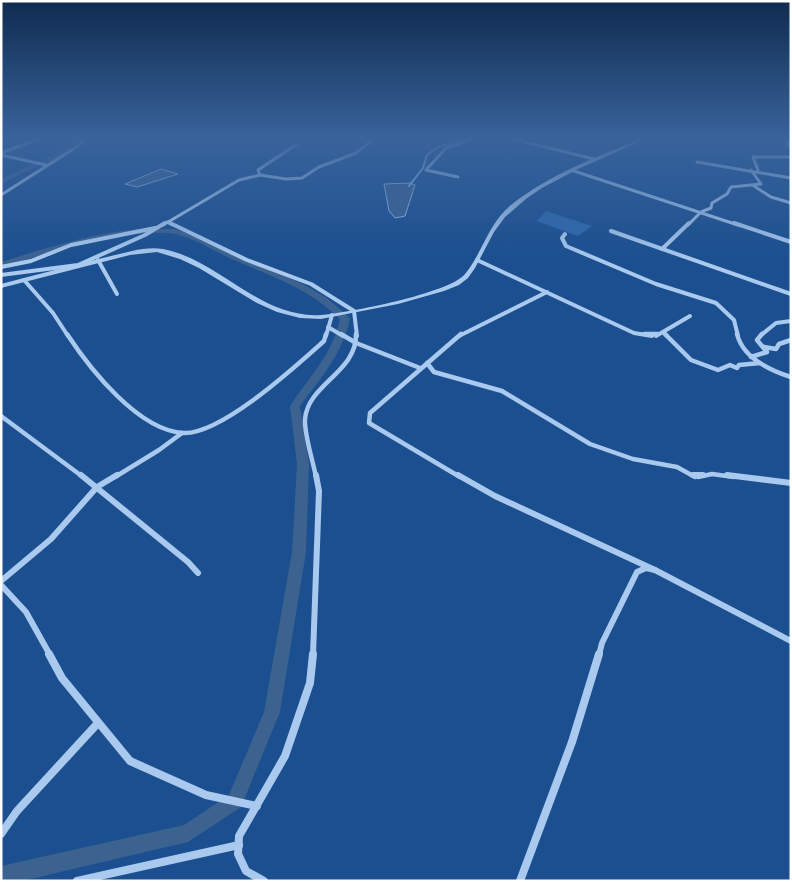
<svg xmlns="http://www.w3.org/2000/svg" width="792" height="882" viewBox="0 0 792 882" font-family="'PT Sans',sans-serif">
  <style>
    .green { fill: #2e69ad }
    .water { fill: #3c6290; stroke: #9cc4f0 }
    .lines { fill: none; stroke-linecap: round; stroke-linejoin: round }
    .stream { stroke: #9cc4f0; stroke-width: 2 }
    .canal { fill: #3c6290; fill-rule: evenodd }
    .minor-far4 { stroke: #a9c9ee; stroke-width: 3 }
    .minor-far3 { stroke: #a9c9ee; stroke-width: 4 }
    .minor-far2 { stroke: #a9c9ee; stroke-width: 4.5 }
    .minor-far1 { stroke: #a9c9ee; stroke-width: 6 }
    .minor { stroke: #a9c9ee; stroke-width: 8 }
    .tertiary { fill: #a9c9ee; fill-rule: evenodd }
  </style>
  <rect width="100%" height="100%" fill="#1b4f8f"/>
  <polygon class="green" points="546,211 592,226 578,236 537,221"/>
  <g class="water">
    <polygon points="161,169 178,174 137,187 125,184"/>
    <polygon points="410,183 415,185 405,216 395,218 389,211 384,184"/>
  </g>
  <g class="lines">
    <polyline class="stream" points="409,186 423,168 427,155 438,147 468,137"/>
    <g class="canal">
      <path d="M78,137H84C74,148 56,164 41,163V161L60,152Z"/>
      <polygon points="32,165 37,166 1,184 1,179"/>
      <path d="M137,229H174L195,235L303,284L327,298L350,318C343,353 321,378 300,406L309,464L306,552L280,712L241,807L188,842L22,881H1V866L184,825L229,795L264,712L292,552L297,464L290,406C309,377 333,354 340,319C312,291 277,278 241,263C220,255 201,241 179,235C170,232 159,233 149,233C97,234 51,254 1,267V262C46,248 90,234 137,229Z"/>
    </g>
    <g class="minor-far4">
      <polyline points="505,137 594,159"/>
      <polyline points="791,138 787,144 791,148"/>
      <polyline points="1,153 44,137"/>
      <polyline points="1,155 46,165"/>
      <polyline points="697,162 791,178"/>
      <polyline points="758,170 753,157 791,157"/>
      <polyline points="574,171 738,225"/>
      <polyline points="260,175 258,170 297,144"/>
      <polyline points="458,177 426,170 446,148 479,137"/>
      <polyline points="754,186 771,197 791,203"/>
      <polyline points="1,195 75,148 88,137"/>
      <polyline points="167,222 173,225"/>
      <polyline points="163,225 239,180 260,175 286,179 302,178 319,167 356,153 376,137"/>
      <polyline points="688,225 701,212 711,208 712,203 727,194 731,187 761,184 751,170"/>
    </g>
    <g class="minor-far3">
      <polyline points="170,223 247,260 311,284 354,311 357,336"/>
      <polyline points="734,223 791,242"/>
      <polyline points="611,231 791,294"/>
      <polyline points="565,234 562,238 566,246 656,284 716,303 734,320 738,336"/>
      <polyline points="662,249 689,223"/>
      <polyline points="98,260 117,294"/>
      <polyline points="477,260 634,333 652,336"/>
      <polyline points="1,267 31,261 71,245 155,228"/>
      <polyline points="1,275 78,265 145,235 165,223"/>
      <polyline points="24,280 53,313 68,336"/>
      <polyline points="328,327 343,336"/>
      <polyline points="663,332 667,336"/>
      <polyline points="326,336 332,315"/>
      <polyline points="459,336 547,292"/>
      <polyline points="656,336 690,316"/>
      <polyline points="760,336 776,323 791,321"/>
    </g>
    <g class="minor-far2">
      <path d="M67,334C90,369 138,430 183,433C221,435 296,366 324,341L326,334"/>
      <polyline points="341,334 356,343 420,368"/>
      <polyline points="644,334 658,334"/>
      <polyline points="665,334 691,360 718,370 730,365 737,368 739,365 760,363"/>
      <path d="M737,334C743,358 769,370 791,377"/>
      <polyline points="764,347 776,349 779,344 791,340"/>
      <polyline points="751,357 767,352 757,340 762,334"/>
      <polyline points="427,363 434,372 502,391 590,444 633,459 677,467 695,477"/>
      <polyline points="1,416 83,477"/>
      <polyline points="115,477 159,450 182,433"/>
      <path d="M316,477C313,461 304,434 305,419C308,384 357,372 356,334"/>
      <polyline points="460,477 369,423 370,413 461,334"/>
      <polyline points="698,477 712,474 734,477"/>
    </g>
    <g class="minor-far1">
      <polyline points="81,475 188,562 198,573"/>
      <polyline points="458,475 495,496 655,570"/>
      <polyline points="693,475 703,475"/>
      <polyline points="727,475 791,483"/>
      <polyline points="1,581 51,539 97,487 117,475"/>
      <polyline points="1,585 26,612 50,655"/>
      <polyline points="313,655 319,491 316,475"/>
      <polyline points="599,655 602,643 637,572 646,568 655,570 791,641"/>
    </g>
    <g class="minor">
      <polyline points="49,654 62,678 130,761 206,795 257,806"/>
      <polyline points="1,834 17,811 98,723"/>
      <polyline points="77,881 239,845"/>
      <polyline points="264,881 246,871 238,854 239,836 285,756 310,683 313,654"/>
      <polyline points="520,881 572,742 599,654"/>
    </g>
    <path class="tertiary" d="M645,137H650L578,169L542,188L527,198L505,217L494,232L475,268L468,278L459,285L444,291L398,304L321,319L300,318L277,312L257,303L199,268L180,259L157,252L130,255L1,288V284C38,274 74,265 111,256C128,252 146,246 163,249C220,260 260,319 321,315C348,313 450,293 465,274C483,252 488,224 511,205C550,174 599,156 645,137Z"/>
  </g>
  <linearGradient id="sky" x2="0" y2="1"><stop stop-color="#0f2b4f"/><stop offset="0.53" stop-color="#39639b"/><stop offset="1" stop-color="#39639b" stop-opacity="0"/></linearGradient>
  <rect width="792" height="260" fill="url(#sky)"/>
  <rect width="792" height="882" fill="none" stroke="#ffffff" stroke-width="5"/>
</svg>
